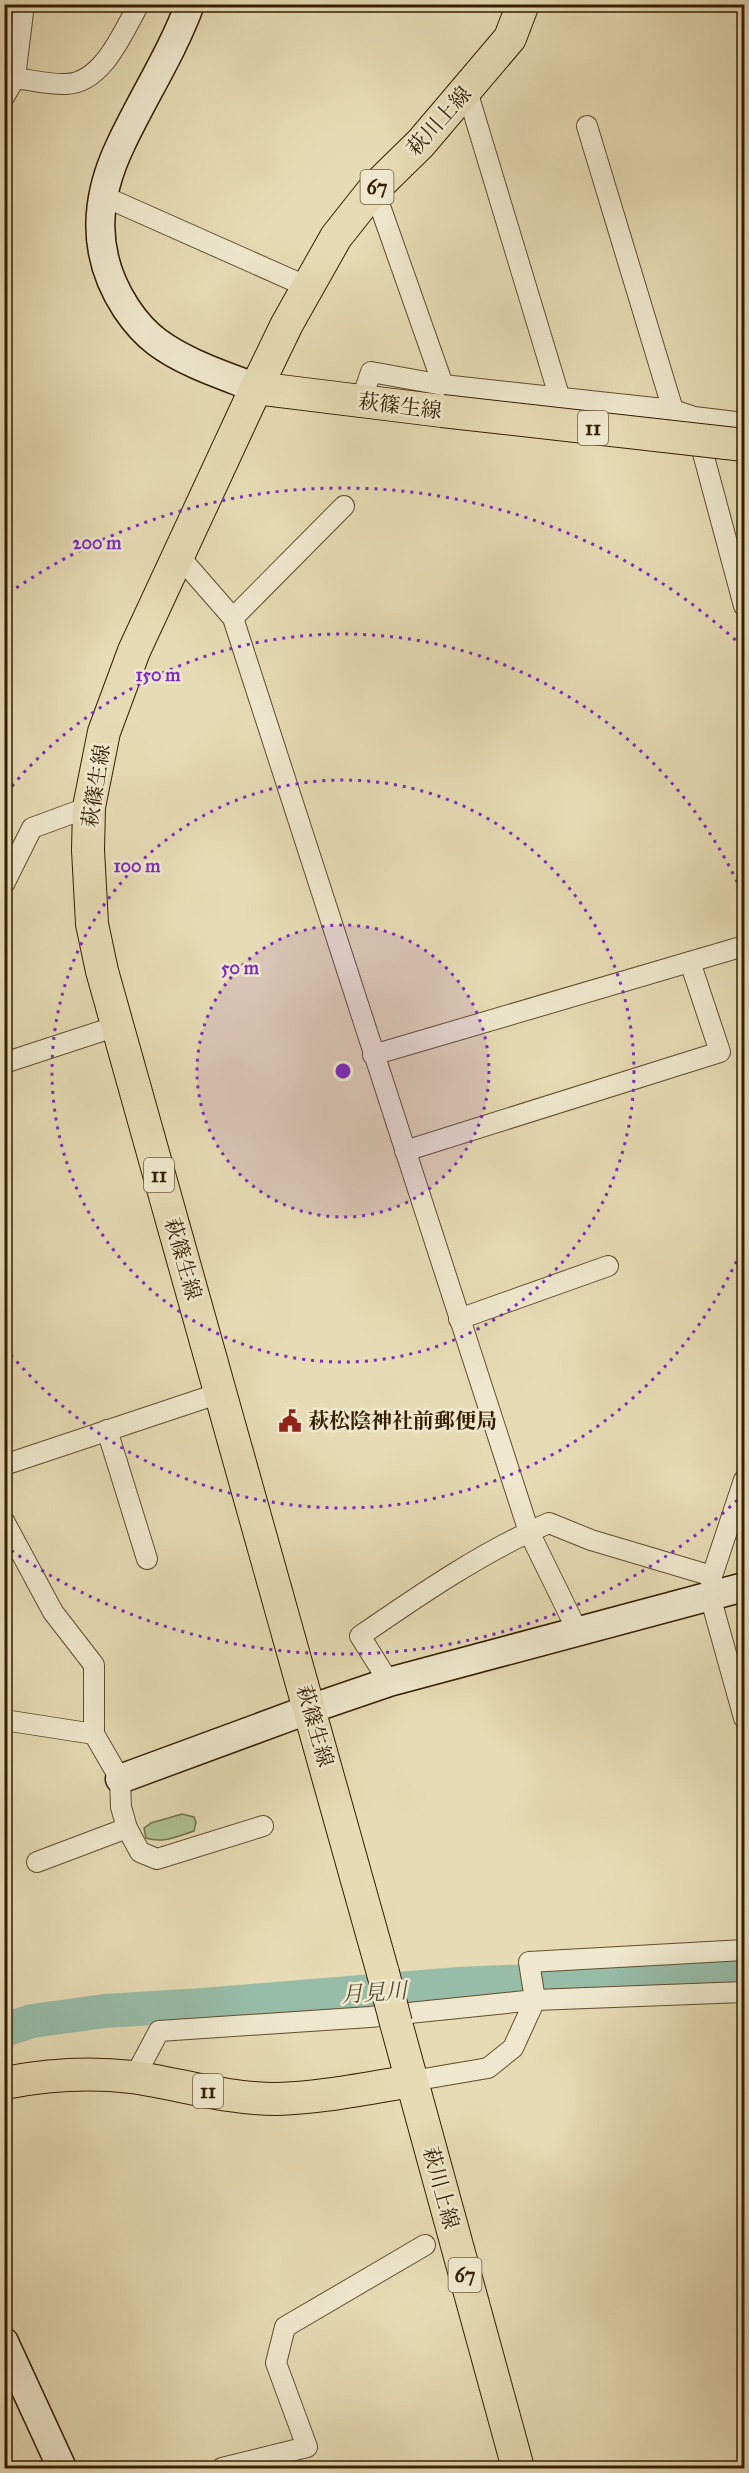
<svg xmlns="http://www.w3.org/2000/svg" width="749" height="2473" viewBox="0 0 749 2473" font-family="'IM FELL Great Primer','Noto Serif JP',serif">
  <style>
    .green { fill: #aec192; stroke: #727049; stroke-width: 1.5 }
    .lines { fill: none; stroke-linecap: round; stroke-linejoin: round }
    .river { stroke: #97bca8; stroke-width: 34 }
    .street-casing { stroke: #614d2d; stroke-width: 22 }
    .secondary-casing { stroke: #351e00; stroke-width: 31 }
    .primary-casing { stroke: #351e00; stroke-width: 34 }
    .street { stroke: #efe8ce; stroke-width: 20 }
    .secondary { stroke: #efe8ce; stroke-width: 28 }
    .primary { stroke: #e6dbb4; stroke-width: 32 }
    .primary-bridge-casing { stroke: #351e00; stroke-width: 34; stroke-linecap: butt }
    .primary-bridge { stroke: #e6dbb4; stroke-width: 32 }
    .ring { fill: none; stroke: #7b2cbf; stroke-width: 3; stroke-dasharray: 3 6 }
    .labels { text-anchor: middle; stroke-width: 5; stroke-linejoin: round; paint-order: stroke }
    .shield { fill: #efe8ce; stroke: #6d5b3e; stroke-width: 1.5 }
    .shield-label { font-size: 20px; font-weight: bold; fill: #351e00 }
    .street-label { font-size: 21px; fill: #351e00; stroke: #efe8ce }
    .poi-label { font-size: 21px; font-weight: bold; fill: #351e00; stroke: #efe8ce; text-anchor: start }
    .water-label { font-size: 22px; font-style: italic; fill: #524d32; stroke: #efe8ce }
    .centre { fill: #7b2cbf; stroke: #efe8ce; stroke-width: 3 }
    .ring-label { font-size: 18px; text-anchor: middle; font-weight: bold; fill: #7b2cbf; stroke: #efe8ce; stroke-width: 5; stroke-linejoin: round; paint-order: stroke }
  </style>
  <rect width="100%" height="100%" fill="#e6dbb4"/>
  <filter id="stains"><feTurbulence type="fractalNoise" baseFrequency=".00333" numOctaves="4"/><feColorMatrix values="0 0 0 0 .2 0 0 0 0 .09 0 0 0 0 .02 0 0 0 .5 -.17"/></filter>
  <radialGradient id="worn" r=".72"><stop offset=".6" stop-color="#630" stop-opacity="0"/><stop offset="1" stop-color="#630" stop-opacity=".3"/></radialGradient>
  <path class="green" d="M182,1814L194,1817L196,1822L194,1831C178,1836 163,1844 146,1838L144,1828L151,1823Z"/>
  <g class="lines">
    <polyline class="river" points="4,2030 32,2021 105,2011 203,2005 459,1984 599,1978 744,1966"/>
    <g class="street-casing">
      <g id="street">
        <path d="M24,4L15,78C31,80 50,85 66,84C103,83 123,32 139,4"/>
        <polyline points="467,91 560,399"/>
        <polyline points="4,97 15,78"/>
        <polyline points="587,126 673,410"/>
        <polyline points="374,189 443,385"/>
        <polyline points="103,196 310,288"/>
        <polyline points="361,401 371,372 443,385 673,410 694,417 744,423"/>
        <polyline points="697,431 744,606"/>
        <polyline points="178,555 233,618 529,1532 577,1630"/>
        <polyline points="233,618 344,506"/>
        <polyline points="4,884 32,828 89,807"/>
        <polyline points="373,1055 744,946"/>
        <polyline points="4,1063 117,1026"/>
        <polyline points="405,1151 720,1052 690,962"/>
        <polyline points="459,1319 608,1266"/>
        <polyline points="107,1430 147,1559"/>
        <polyline points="4,1465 220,1393"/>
        <polyline points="4,1521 53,1612 94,1665 94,1734"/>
        <polyline points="712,1576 744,1480"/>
        <path d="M389,1682L360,1636C421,1594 482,1552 549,1523L591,1540L712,1576L710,1596L744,1718"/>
        <polyline points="4,1720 94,1734 120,1779 121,1807 127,1828 140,1852 157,1859 263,1826"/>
        <polyline points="37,1862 127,1828"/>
        <polyline points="134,2078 159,2031 370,2017 535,2000 744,1992"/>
        <polyline points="412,2081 488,2068 513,2048 535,2000 529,1962 744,1950"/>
        <polyline points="222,2468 307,2447 276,2363 285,2327 425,2245"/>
      </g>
    </g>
    <g class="secondary-casing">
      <g id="secondary">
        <path d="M190,4C172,53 143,97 121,144C94,200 91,254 126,308C134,320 145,333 157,342C185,363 223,375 256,388"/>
        <polyline points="120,1779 310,1709 389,1682 744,1587"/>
        <polyline points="4,2342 62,2468"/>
      </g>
    </g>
    <g class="primary-casing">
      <g id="primary">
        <polyline points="256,388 442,411"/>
        <polyline points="383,1973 102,971 92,924 88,850 89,807 104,732 134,651 256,388 287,324 336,237 374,189 421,143 510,38 523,4"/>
        <polyline points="396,2023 518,2468"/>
        <path d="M4,2083C45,2075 90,2072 132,2077C180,2084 227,2099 276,2099C321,2098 367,2088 412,2081"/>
      </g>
    </g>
    <use href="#street" class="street"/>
    <use href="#secondary" class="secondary"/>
    <use href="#primary" class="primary"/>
    <g class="primary-bridge-casing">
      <g id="primary-bridge">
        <polyline points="442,411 744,445"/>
        <polyline points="383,1973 396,2023"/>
      </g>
    </g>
    <use href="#primary-bridge" class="primary-bridge"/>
  </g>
  <circle cx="343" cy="1071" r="146" fill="#7b2cbf" fill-opacity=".12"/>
  <g class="ring">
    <circle cx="343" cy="1071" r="146"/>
    <circle cx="343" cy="1071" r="291"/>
    <path d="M744 1245A437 437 0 0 1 6 1349M6 793A437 437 0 0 1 744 897"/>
    <path d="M744 1494A583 583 0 0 1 9 1549M9 593A583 583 0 0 1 744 648"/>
  </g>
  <defs>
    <g id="civic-bare" transform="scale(1.8)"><path d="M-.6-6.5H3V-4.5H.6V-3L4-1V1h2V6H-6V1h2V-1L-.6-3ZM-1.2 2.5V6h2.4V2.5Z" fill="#8f2418" stroke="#efe8ce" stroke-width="2.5" paint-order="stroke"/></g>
  </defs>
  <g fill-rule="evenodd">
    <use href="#civic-bare" x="290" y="1421"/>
  </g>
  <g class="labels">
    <g class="shield">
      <rect x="360.5" y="170" width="33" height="34" rx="4.5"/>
      <rect x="578" y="411" width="30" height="34" rx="4.5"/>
      <rect x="144" y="1158" width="30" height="34" rx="4.5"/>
      <rect x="193" y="2074" width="30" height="34" rx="4.5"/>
      <rect x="448.5" y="2258" width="33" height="34" rx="4.5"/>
    </g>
    <g class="shield-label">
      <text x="377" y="194">67</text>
      <text x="593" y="435">11</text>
      <text x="159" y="1182">11</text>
      <text x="208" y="2098">11</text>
      <text x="465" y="2282">67</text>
    </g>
    <g class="street-label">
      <text transform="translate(439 121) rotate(-48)" y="7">萩川上線</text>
      <text transform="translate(400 406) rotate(7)" y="7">萩篠生線</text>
      <text transform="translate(96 786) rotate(-81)" y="7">萩篠生線</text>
      <text transform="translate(183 1259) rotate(74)" y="7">萩篠生線</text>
      <text transform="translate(315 1726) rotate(74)" y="7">萩篠生線</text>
      <text transform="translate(441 2188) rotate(75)" y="7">萩川上線</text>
    </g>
    <g class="poi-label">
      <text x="308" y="1428">萩松陰神社前郵便局</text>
    </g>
    <g class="water-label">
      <text transform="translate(374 1992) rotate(-4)" y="8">月見川</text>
    </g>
  </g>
  <circle cx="343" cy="1071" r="9" class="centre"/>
  <g class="ring-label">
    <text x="97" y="549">200 m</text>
    <text x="158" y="681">150 m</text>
    <text x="137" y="872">100 m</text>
    <text x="240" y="974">50 m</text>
  </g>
  <rect width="749" height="2473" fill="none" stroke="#e6dbb4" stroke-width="24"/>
  <rect x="6" y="6" width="737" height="2461" fill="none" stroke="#351e00" stroke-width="3"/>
  <rect x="12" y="12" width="725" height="2449" fill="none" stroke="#351e00" stroke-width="1.5"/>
  <rect width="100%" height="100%" filter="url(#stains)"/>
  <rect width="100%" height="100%" fill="url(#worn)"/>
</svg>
